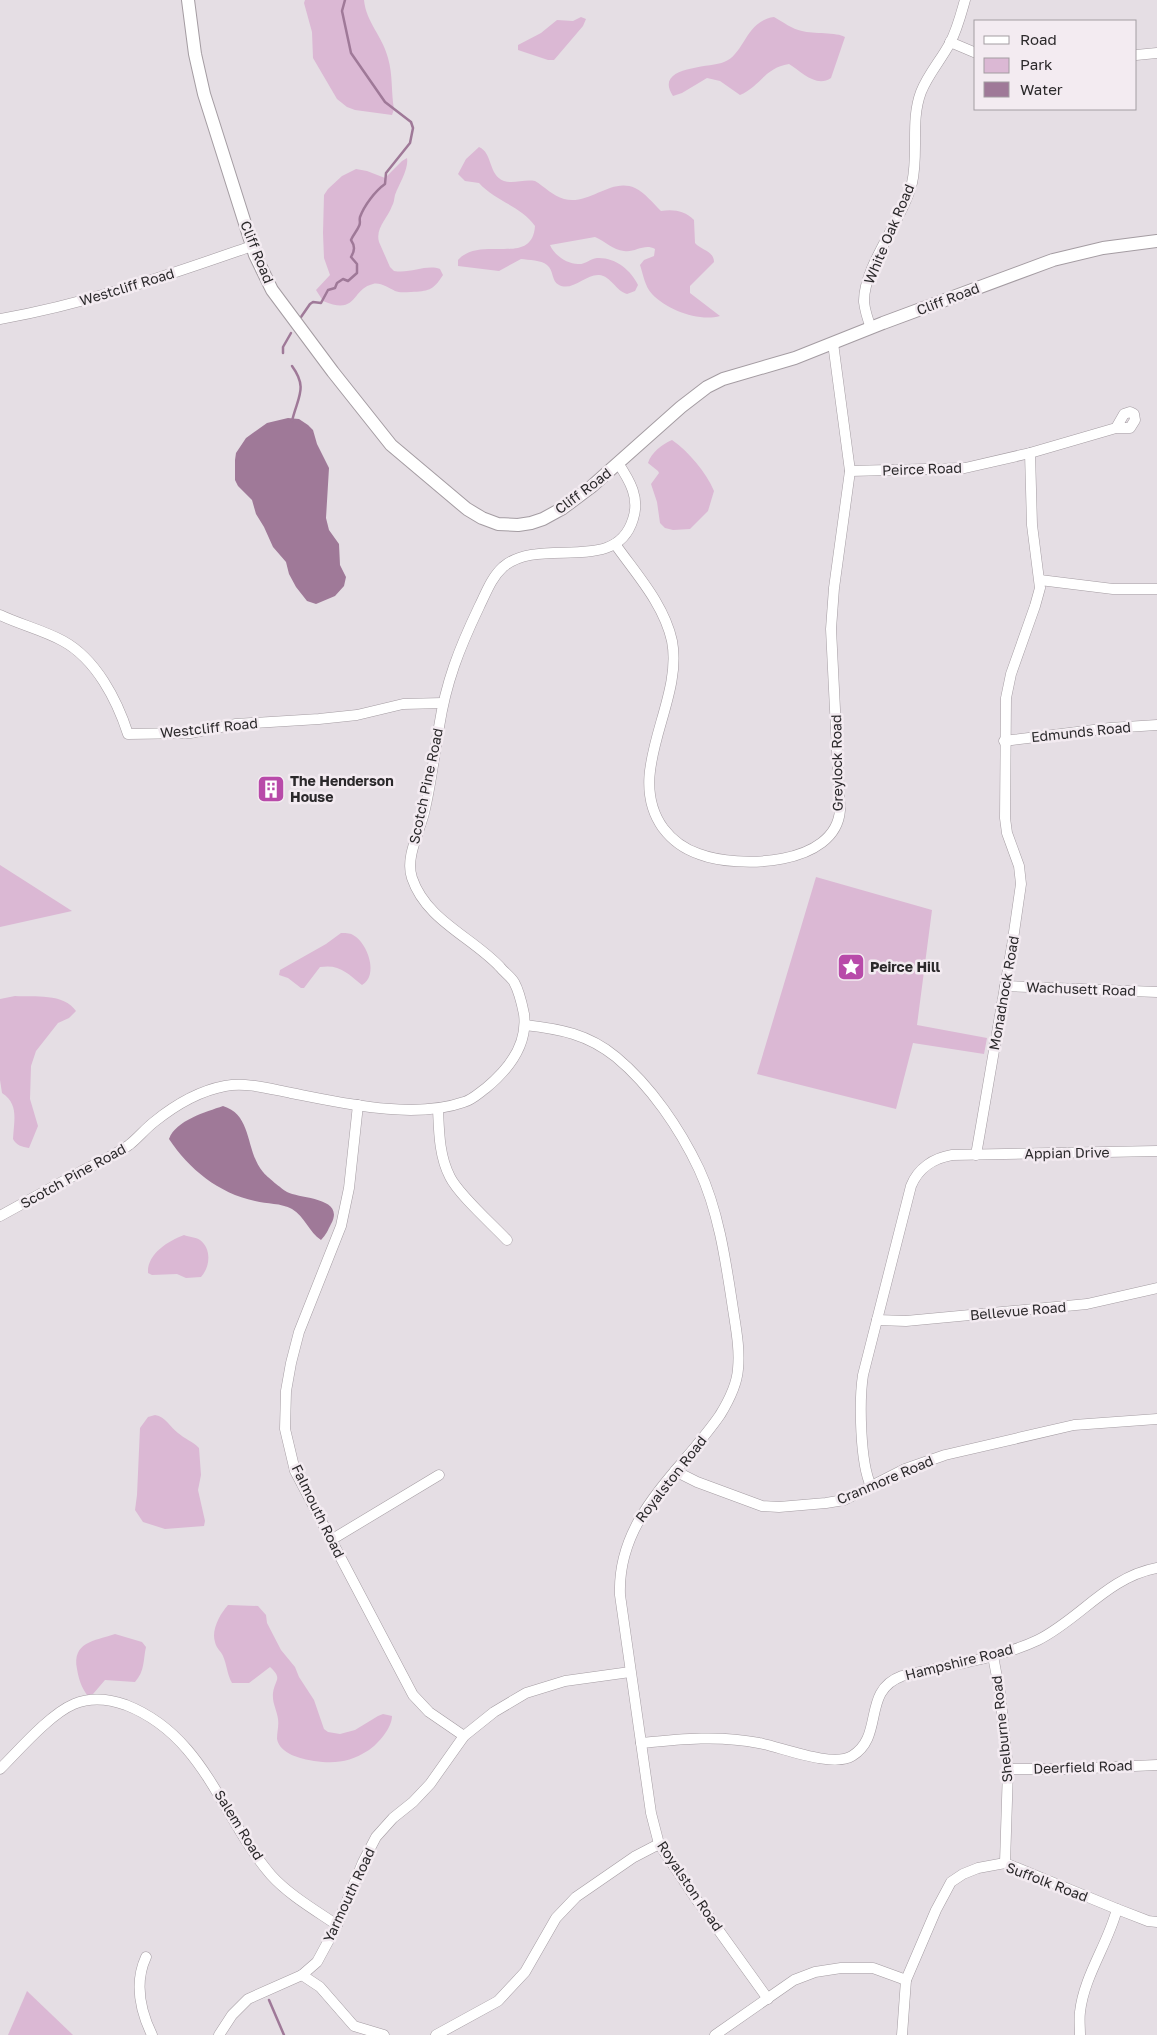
<svg xmlns="http://www.w3.org/2000/svg" width="1157" height="2035" viewBox="0 0 1157 2035" font-family="'Golos Text',sans-serif">
  <style>
    .green { fill: #dbb8d4 }
    .water { fill: #9f7998 }
    .lines { fill: none; stroke-linecap: round; stroke-linejoin: round }
    .stream { stroke: #9f7998; stroke-width: 2.5 }
    .minor-casing { stroke: #a49ca2; stroke-width: 11 }
    .tertiary-casing { stroke: #a49ca2; stroke-width: 14 }
    .minor { stroke: #fff; stroke-width: 10 }
    .tertiary { stroke: #fff; stroke-width: 12 }
    .labels { text-anchor: middle; stroke-width: 5; stroke-linejoin: round; paint-order: stroke }
    .street-label { font-size: 14px; fill: #2b292b; stroke: #f3ebf1 }
    .poi-label { font-size: 14px; font-weight: bold; fill: #2b292b; stroke: #f3ebf1; text-anchor: start }
  </style>
  <rect width="100%" height="100%" fill="#e5dee4"/>
  <g class="green">
    <path d="M305,0H364C366,22 383,37 388,58C393,75 391,92 394,109L392,115L355,110L347,107L337,99L313,58L312,32L304,3Z"/>
    <polygon points="581,17 586,19 583,26 554,60 548,60 518,50 518,45 541,33 557,20 573,21"/>
    <path d="M774,17C783,22 792,29 802,31C813,34 837,32 845,37L831,78C816,88 802,72 789,64C764,68 761,86 740,95L720,81L707,78L682,93L673,96C653,66 709,68 724,62C745,54 745,21 774,17Z"/>
    <path d="M479,147C493,153 488,175 504,181C514,184 524,179 535,181C545,187 553,196 564,199C589,206 611,177 635,188C645,193 653,203 661,211C674,209 685,211 694,220L695,243C701,250 714,251 714,262L690,286V293L720,316C699,322 667,310 652,294C645,287 643,274 640,265L644,260L654,256L655,249C644,243 635,253 624,251C613,250 605,241 595,237L550,245C554,255 567,264 578,264C584,265 590,259 597,258C615,257 631,270 638,285L635,291L627,294C616,291 611,276 599,275C586,274 572,292 559,285C551,281 554,270 547,265C541,260 529,260 521,259L499,271L458,266V260C481,234 532,268 535,226C521,206 495,201 479,183L465,181L458,174L466,159Z"/>
    <path d="M407,158C409,169 399,184 395,195C394,199 394,203 392,206C388,218 375,228 379,242L390,267L394,271C411,274 426,264 440,269L443,275C433,291 428,291 411,292C405,292 400,293 395,291C389,288 380,282 373,284C351,289 358,316 323,301L316,290L330,275L324,258L323,233L324,195L328,189L342,176L356,169L367,171L385,178L402,161Z"/>
    <path d="M672,440C689,452 706,472 714,491L708,511L690,529L673,530L665,528L660,523L657,502L651,484L659,473L658,471L648,463C651,453 662,444 672,440Z"/>
    <polygon points="0,865 72,911 0,927"/>
    <polygon points="816,877 932,910 917,1025 987,1038 984,1054 913,1043 896,1109 757,1074"/>
    <path d="M341,933C344,933 350,933 353,935C368,943 379,976 362,985C347,973 340,964 320,967L304,988H301L288,978L279,975L280,970L326,944Z"/>
    <path d="M15,996C34,997 64,993 76,1011L69,1018L58,1023L36,1051L31,1066L30,1099L38,1126L29,1148C22,1147 16,1145 13,1139C14,1120 19,1104 2,1093L0,1080V999Z"/>
    <path d="M184,1235C189,1237 196,1237 200,1240C212,1249 210,1267 201,1277L186,1278L177,1274L152,1275L148,1273C147,1254 168,1241 184,1235Z"/>
    <path d="M155,1415C166,1417 170,1427 178,1433C185,1439 192,1441 199,1448L201,1475L198,1490L205,1521L204,1526L165,1529L143,1522L135,1510L137,1495L140,1428L148,1417Z"/>
    <path d="M228,1605L258,1606L266,1615L267,1623L281,1650L295,1667L299,1677L314,1700L324,1729L328,1732L340,1734L355,1730L378,1716L383,1714L392,1716C392,1728 378,1744 369,1750C350,1762 336,1764 314,1761C301,1759 280,1754 277,1739C277,1732 279,1726 278,1719C277,1710 272,1703 273,1693C275,1679 283,1679 270,1667L249,1683H232C227,1674 227,1665 223,1656C221,1651 216,1648 215,1642C211,1630 220,1614 228,1605Z"/>
    <path d="M115,1634L142,1642L146,1647C143,1660 145,1671 135,1682L105,1680L93,1694L87,1695C81,1686 79,1680 77,1669C72,1642 94,1641 115,1634Z"/>
    <polygon points="27,1991 73,2035 8,2035"/>
  </g>
  <g class="water">
    <polygon points="288,418 299,419 308,425 313,430 317,444 329,468 326,518 329,530 339,544 340,565 346,577 344,586 335,596 316,604 307,601 296,587 289,574 286,562 273,547 264,527 256,514 252,500 238,486 235,480 235,460 236,453 246,438 267,423"/>
    <path d="M223,1106C253,1115 245,1151 263,1172C266,1176 282,1189 287,1192C300,1199 346,1197 331,1224C328,1230 326,1235 321,1240C309,1232 305,1217 292,1209C281,1203 267,1204 255,1201C218,1193 189,1169 169,1139C176,1120 206,1112 223,1106Z"/>
  </g>
  <g class="lines">
    <g class="stream">
      <path d="M301,317L310,304L313,302L321,303L328,290L335,288L337,283L343,279L348,281L357,273V264L351,257C355,250 355,246 351,240C353,235 357,231 359,226C361,222 359,221 360,217C364,206 375,191 385,184L386,173L410,143L413,128L411,122L385,102L351,53L342,11L345,0"/>
      <polyline points="283,353 283,347 291,333"/>
      <path d="M292,421C298,396 308,388 292,366"/>
      <polyline points="269,2000 284,2035"/>
    </g>
    <g class="minor-casing">
      <g id="minor">
        <polyline points="950,42 976,53"/>
        <polyline points="1136,55 1157,53"/>
        <path d="M0,319C87,304 168,275 252,246"/>
        <path d="M871,328C868,320 865,311 864,302C863,267 903,219 912,183C919,153 910,121 921,92C928,74 941,60 950,43C957,30 961,14 965,0"/>
        <polyline points="850,471 965,468 1030,453 1116,428 1130,428 1135,420 1134,414 1130,412 1124,414 1116,428"/>
        <path d="M615,544C636,574 664,604 672,641C684,703 623,772 663,828C672,840 684,849 699,854C738,869 836,866 840,810L831,629L834,588L850,471L833,343"/>
        <polyline points="1040,580 1113,589 1157,589"/>
        <path d="M0,615C21,625 43,630 63,641C96,659 117,700 128,734L190,733L236,724L319,719L357,715L403,704L443,703"/>
        <polyline points="1004,741 1110,728 1157,725"/>
        <polyline points="1005,986 1157,992"/>
        <path d="M525,1025C560,1029 588,1034 616,1057C651,1086 680,1129 699,1169C719,1212 726,1263 733,1309C736,1329 740,1349 738,1369C737,1384 728,1402 720,1415C680,1473 617,1517 620,1595L651,1813L659,1844L694,1896L768,1999"/>
        <polyline points="358,1105 349,1188 341,1226 299,1332 291,1363 286,1391 285,1429 295,1471 413,1695 429,1712 464,1736"/>
        <path d="M438,1109C439,1131 439,1156 450,1177C459,1195 492,1224 507,1240"/>
        <polyline points="976,1155 1012,946 1021,884 1019,866 1007,833 1005,818 1006,698 1011,674 1035,606 1040,588 1032,525 1030,453"/>
        <path d="M0,1216C27,1201 55,1186 82,1171C98,1163 115,1155 129,1145C138,1138 145,1129 154,1122C175,1105 198,1091 225,1086C247,1082 270,1089 291,1093C343,1103 413,1120 464,1102C472,1100 479,1093 486,1088C509,1069 528,1045 524,1014C522,1004 519,991 514,982C511,977 504,972 500,967C472,937 426,920 412,878C405,858 419,833 424,813C431,785 434,756 439,727C446,682 459,649 479,607C486,593 491,578 503,567C540,535 616,576 633,519C640,498 630,481 618,463"/>
        <polyline points="877,1320 906,1321 1087,1304 1157,1288"/>
        <polyline points="675,1471 697,1482 762,1506 779,1507 826,1503 844,1500 905,1469 945,1455 1074,1425 1157,1419"/>
        <path d="M871,1486C860,1463 859,1401 863,1375L911,1186C918,1168 934,1158 952,1155L1157,1151"/>
        <polyline points="331,1540 439,1475"/>
        <polyline points="993,1656 1000,1693 1008,1769 1005,1863"/>
        <path d="M641,1743C681,1739 720,1735 759,1743C781,1747 832,1768 852,1756C885,1736 861,1691 902,1676C945,1666 998,1659 1038,1640C1080,1619 1108,1577 1157,1568"/>
        <path d="M0,1769C19,1750 50,1714 74,1704C91,1697 109,1699 126,1705C205,1736 221,1817 271,1875C289,1895 315,1910 337,1925"/>
        <polyline points="1008,1769 1067,1769 1157,1765"/>
        <path d="M146,1957C134,1983 140,2010 152,2035"/>
        <polyline points="302,1975 320,1987 354,2026 384,2035"/>
        <polyline points="219,2035 232,2015 248,1999 302,1975 317,1962 337,1925 363,1862 376,1837 393,1818 413,1802 430,1784 464,1736 494,1712 526,1693 565,1681 630,1672"/>
        <polyline points="436,2035 498,2001 525,1972 556,1918 576,1897 634,1857 659,1844"/>
        <polyline points="715,2035 794,1980 815,1972 841,1968 873,1968 906,1980"/>
        <polyline points="902,2035 906,1980 936,1910 951,1882 963,1874 978,1868 1005,1863 1117,1909 1148,1921 1157,1922"/>
        <path d="M1080,2035C1080,2027 1079,2019 1080,2012C1084,1976 1108,1944 1117,1909"/>
      </g>
    </g>
    <g class="tertiary-casing">
      <polyline id="tertiary" points="188,0 195,54 204,94 255,255 272,290 333,372 391,445 467,509 482,518 498,524 518,525 531,523 543,519 563,508 591,487 681,407 707,387 723,379 795,358 883,323 1053,260 1103,248 1157,241"/>
    </g>
    <use href="#minor" class="minor"/>
    <use href="#tertiary" class="tertiary"/>
  </g>
  <defs>
    <g id="building-square" transform="scale(1.4375)"><rect x="-9" y="-9" width="18" height="18" rx="4" fill="#b84aa9" stroke="#f3ebf1"/><path d="M-4-6H4V6H1V3H-1V6H-4ZM-2.5-4.3h1.7v1.8h-1.7ZM.8-4.3h1.7v1.8H.8ZM-2.5-1h1.7V.8h-1.7ZM.8-1h1.7V.8H.8Z" fill="#fff"/></g>
    <g id="sight-square" transform="scale(1.4375)"><rect x="-9" y="-9" width="18" height="18" rx="4" fill="#b84aa9" stroke="#f3ebf1"/><path d="M0-6L1.8-2.2L6-1.7L2.9 1.2L3.7 5.4L0 3.3L-3.7 5.4L-2.9 1.2L-6-1.7L-1.8-2.2Z" fill="#fff"/></g>
  </defs>
  <g fill-rule="evenodd">
    <use href="#building-square" x="271" y="789"/>
    <use href="#sight-square" x="851" y="967"/>
  </g>
  <g class="labels">
    <g class="street-label">
      <text transform="translate(889 234) rotate(-67)" y="5">White Oak Road</text>
      <text transform="translate(257 252) rotate(68)" y="5">Cliff Road</text>
      <text transform="translate(127 287) rotate(-17)" y="5">Westcliff Road</text>
      <text transform="translate(948 299) rotate(-21)" y="5">Cliff Road</text>
      <text transform="translate(922 469) rotate(-2)" y="5">Peirce Road</text>
      <text transform="translate(583 491) rotate(-37)" y="5">Cliff Road</text>
      <text transform="translate(209 728) rotate(-6)" y="5">Westcliff Road</text>
      <text transform="translate(1081 732) rotate(-6)" y="5">Edmunds Road</text>
      <text transform="translate(837 763) rotate(-91)" y="5">Greylock Road</text>
      <text transform="translate(426 786) rotate(-78)" y="5">Scotch Pine Road</text>
      <text transform="translate(1081 989) rotate(2)" y="5">Wachusett Road</text>
      <text transform="translate(1004 993) rotate(-80)" y="5">Monadnock Road</text>
      <text transform="translate(1067 1153) rotate(-1)" y="5">Appian Drive</text>
      <text transform="translate(73 1176) rotate(-29)" y="5">Scotch Pine Road</text>
      <text transform="translate(1018 1311) rotate(-5)" y="5">Bellevue Road</text>
      <text transform="translate(671 1479) rotate(-52)" y="5">Royalston Road</text>
      <text transform="translate(885 1480) rotate(-23)" y="5">Cranmore Road</text>
      <text transform="translate(318 1511) rotate(64)" y="5">Falmouth Road</text>
      <text transform="translate(959 1662) rotate(-14)" y="5">Hampshire Road</text>
      <text transform="translate(1002 1729) rotate(-96)" y="5">Shelburne Road</text>
      <text transform="translate(1083 1767) rotate(-2)" y="5">Deerfield Road</text>
      <text transform="translate(239 1825) rotate(58)" y="5">Salem Road</text>
      <text transform="translate(1047 1882) rotate(21)" y="5">Suffolk Road</text>
      <text transform="translate(690 1886) rotate(56)" y="5">Royalston Road</text>
      <text transform="translate(349 1895) rotate(-65)" y="5">Yarmouth Road</text>
    </g>
    <g class="poi-label">
      <text x="290" y="786">The Henderson<tspan x="290" dy="16">House</tspan></text>
      <text x="870" y="972">Peirce Hill</text>
    </g>
  </g>
  <rect x="974" y="20" width="162" height="90" fill="#f3ebf1" stroke="#a39da2"/>
  <rect x="984" y="36" width="25" height="8" fill="#ffffff" stroke="#a39da2"/>
  <text x="1020" y="45" font-size="15" fill="#2b292b">Road</text>
  <rect x="984" y="58" width="25" height="15" fill="#dbb8d4" stroke="#a39da2"/>
  <text x="1020" y="70" font-size="15" fill="#2b292b">Park</text>
  <rect x="984" y="82" width="25" height="15" fill="#9f7998" stroke="#a39da2"/>
  <text x="1020" y="95" font-size="15" fill="#2b292b">Water</text>
</svg>
